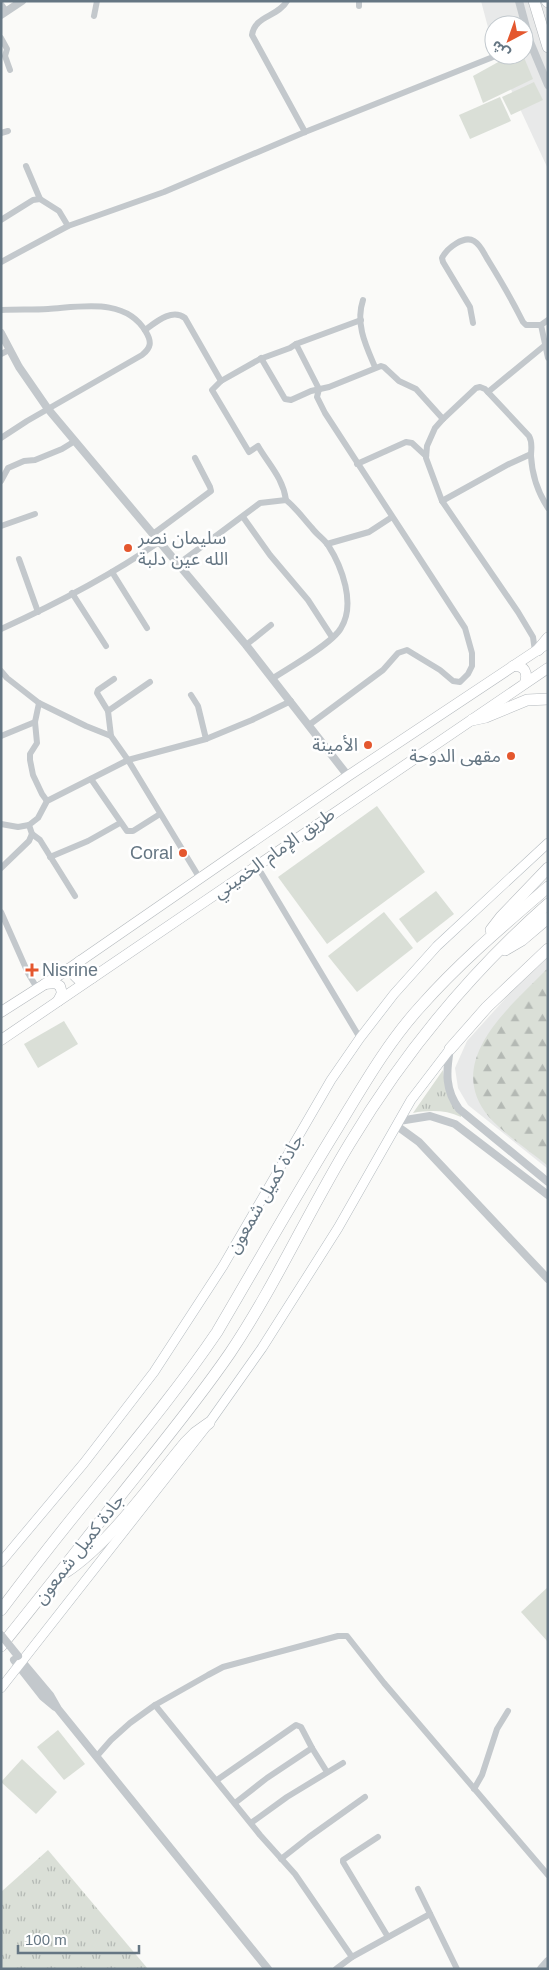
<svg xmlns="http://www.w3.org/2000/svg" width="549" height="1970" viewBox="0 0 549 1970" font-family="Helvetica,'Noto Sans Arabic',sans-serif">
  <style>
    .built { fill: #e8e9e9 }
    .grass { fill: url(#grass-tufts) }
    .forest { fill: url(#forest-firs) }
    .pitch { fill: #dadfd7 }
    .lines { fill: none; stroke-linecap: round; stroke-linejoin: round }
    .secondary-casing { stroke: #b3babf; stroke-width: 10 }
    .trunk-casing { stroke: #b4b9bd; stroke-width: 11 }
    .motorway-casing { stroke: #b4b9bd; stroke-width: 12 }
    .minor { stroke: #c3c8cc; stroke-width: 6 }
    .tertiary { stroke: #c3c8cc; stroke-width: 8 }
    .secondary { stroke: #fff; stroke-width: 9 }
    .trunk { stroke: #fff; stroke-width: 10 }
    .motorway { stroke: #fff; stroke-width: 11 }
    .tertiary-bridge { stroke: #c3c8cc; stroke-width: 8 }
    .poi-dot { fill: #e4572e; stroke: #fff; stroke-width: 2 }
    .labels { text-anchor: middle; stroke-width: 5; stroke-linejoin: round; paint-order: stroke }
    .poi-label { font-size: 18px; fill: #657683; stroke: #fff; text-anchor: end }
    .street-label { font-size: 18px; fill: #657683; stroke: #fff }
  </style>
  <defs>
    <pattern id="grass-tufts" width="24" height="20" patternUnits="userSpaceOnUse" patternTransform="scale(1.25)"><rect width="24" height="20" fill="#dadfd7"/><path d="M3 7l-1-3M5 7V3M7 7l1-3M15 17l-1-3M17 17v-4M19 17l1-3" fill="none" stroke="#b4b9b4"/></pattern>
    <pattern id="forest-firs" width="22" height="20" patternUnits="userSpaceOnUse" patternTransform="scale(1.25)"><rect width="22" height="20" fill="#dadfd7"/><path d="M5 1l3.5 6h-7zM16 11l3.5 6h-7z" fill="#b4b9b4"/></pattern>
  </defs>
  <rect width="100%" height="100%" fill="#fafaf8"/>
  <g class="built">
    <polygon points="481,1 548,1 548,169 495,55 524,55 524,25 494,25 494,50"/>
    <polygon points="548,957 548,1169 468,1105 458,1088 455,1068 467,1041 512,991"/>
  </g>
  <g class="grass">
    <path d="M443,1070L446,1090L461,1114V1117C446,1110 430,1110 413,1113Z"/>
    <polygon points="48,1850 148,1969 1,1969 1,1892"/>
  </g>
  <path class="forest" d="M548,968V1166C531,1152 503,1133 489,1117C442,1061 511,1006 548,968Z"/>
  <g class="pitch">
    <polygon points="511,55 523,55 533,79 483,103 473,76"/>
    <polygon points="534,82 543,100 511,115 502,97"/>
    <polygon points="500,97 511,121 470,139 459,115"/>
    <polygon points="377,806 425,872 327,944 278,877"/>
    <polygon points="436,891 454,914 417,943 399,919"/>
    <polygon points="384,912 413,948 357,992 328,956"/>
    <polygon points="64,1021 78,1044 38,1068 24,1044"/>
    <polygon points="548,1587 548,1642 521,1612"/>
    <polygon points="58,1730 85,1764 64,1780 37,1747"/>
    <polygon points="22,1759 57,1792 36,1814 1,1782"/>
  </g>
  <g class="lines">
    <g class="secondary-casing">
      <g id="secondary">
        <polyline points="1,1562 84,1463 154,1372 223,1266 331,1080 360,1038 394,994 437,946 548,843"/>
        <polyline points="1,1688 209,1423 262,1348 338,1228 411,1100 450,1049"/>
      </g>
    </g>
    <g class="trunk-casing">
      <g id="trunk">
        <path d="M513,666C525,665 528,673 525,683"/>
        <polyline points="80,961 75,967 74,975 79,980 92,978"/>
        <polyline points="45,984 55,983 60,986 62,993 58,1001"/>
        <polyline points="1,1012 70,968 348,776 545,645"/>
        <polyline points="1,1040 548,668"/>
      </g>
    </g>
    <g class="motorway-casing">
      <g id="motorway">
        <polyline points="534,1 548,47"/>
        <polyline points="547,1 548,2"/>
        <polyline points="538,650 548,638"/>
        <polyline points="472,720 486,717 527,700 548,699"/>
        <polyline points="491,930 501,917 548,868"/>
        <polyline points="505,950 522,940 548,918"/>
        <polyline points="450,1049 487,1007 548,949"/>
        <path d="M66,1572C110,1543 151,1484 185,1443L195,1433L209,1423"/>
        <path d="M1,1610C25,1578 49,1547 74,1516C123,1455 173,1397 217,1332C257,1264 296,1195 338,1127C363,1086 388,1042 421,1006C460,962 504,925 548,887"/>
        <path d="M1,1646C40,1598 78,1549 117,1500C155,1452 195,1404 230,1353C275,1286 308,1212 350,1143C403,1055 471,972 548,904"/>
      </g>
    </g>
    <g class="minor">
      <path d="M287,1C278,17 255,15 252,35L305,132"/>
      <polyline points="359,1 359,6"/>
      <polyline points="1,4 6,11"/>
      <polyline points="94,16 97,1"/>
      <polyline points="1,38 7,49 5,56 10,70"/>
      <polyline points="1,133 8,131"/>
      <polyline points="26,166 40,199"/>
      <polyline points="1,220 33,200 40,199 59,211 68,226"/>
      <polyline points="1,262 68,226 164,192 305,132 498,55"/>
      <path d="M363,300C355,324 366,346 375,367"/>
      <path d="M1,310C17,309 32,310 48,309C81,307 126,297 146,332C152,342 151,348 142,355L27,421L1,438"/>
      <polyline points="548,320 541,325 548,358"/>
      <path d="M473,323L470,307L443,262L442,258C447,248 464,235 474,241C481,245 484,254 488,260C501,281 512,300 523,322L526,325H541"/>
      <path d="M145,330C156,322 172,308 185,318L221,381L260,359L290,348L296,344L319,389L317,397L325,413L465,628L472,653V666L468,674L460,682L453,681L440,670L407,650L398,653L383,670L309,725"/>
      <polyline points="296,344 361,320"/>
      <polyline points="1,354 9,350"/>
      <polyline points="261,358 285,399 291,400 311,391 329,387 381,366 384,367 399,381 416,389 443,419"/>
      <path d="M221,381L212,390L249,452L258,446C269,465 283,478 286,500"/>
      <polyline points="488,392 544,346"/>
      <polyline points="357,464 406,442 412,443 426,456"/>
      <polyline points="1,481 8,468 24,461 35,460 62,449 75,441"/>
      <polyline points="442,501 509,464 531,454"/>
      <polyline points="243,517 270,555 308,600 332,637"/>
      <polyline points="1,526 35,514"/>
      <polyline points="153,534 211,491 210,487 195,458"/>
      <polyline points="327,544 369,532 392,517"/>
      <polyline points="19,559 38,612"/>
      <path d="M177,565L260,503L286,500C296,508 303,518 312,528C316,534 324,539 328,545C342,567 356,604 341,628C333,643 289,668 273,678"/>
      <polyline points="112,572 147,628"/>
      <polyline points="72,593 106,646"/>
      <path d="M1,629C56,604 110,576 159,542"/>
      <polyline points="246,645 271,625"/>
      <path d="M535,651L533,637L518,612L442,501L426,458L427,446L435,428L443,419L476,388L480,387L485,389L529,436C533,443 531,448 531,456C532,476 537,491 548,508"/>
      <polyline points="1,671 7,678 39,703 86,726 111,736 128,760 199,877"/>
      <polyline points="191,695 198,706 206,739"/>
      <polyline points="39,703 35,722 37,743 30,754 30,760 33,775 42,794 47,801"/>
      <polyline points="108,711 97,693 98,690 114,679"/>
      <polyline points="1,736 35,722"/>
      <polyline points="111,736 108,711 150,682"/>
      <polyline points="91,779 127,831 133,831 160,814"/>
      <polyline points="1,824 18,827 29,825"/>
      <polyline points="32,834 40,840 75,896"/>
      <polyline points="50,857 88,841 120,823"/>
      <polyline points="257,866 360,1038"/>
      <polyline points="1,868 29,841 32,834 29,825 38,818 47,801 128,760 206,739 252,720 291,701"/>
      <polyline points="1,912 28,973 37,988"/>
      <polyline points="155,1705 260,1835 295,1874 352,1957"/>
      <polyline points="312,1748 327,1772"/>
      <polyline points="97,1756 111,1740 130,1723 155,1705 208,1675 223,1667 338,1636 347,1636 384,1683 548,1875"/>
      <polyline points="217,1780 296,1725 301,1727 312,1748 267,1778 235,1803"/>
      <polyline points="474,1789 482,1775 497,1729 508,1711"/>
      <polyline points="251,1823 287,1797 343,1763"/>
      <polyline points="378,1837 343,1860 343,1862 388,1937"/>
      <polyline points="281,1859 309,1837 365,1797"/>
      <polyline points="418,1889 457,1969"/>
      <polyline points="336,1969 352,1957 430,1914"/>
    </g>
    <g class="tertiary">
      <polyline points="519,1 530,42 548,85"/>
      <polyline points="1,15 22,1"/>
      <polyline points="1,333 19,367 48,409 246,645 348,776"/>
      <path d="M450,1049C446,1072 445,1090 459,1109L548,1182"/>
      <polyline points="399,1121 430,1116 455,1124 548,1195"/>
      <polyline points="397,1126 419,1142 548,1279"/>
      <polyline points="19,1658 50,1695 58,1709 268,1969"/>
      <polyline points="14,1660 43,1697 55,1707"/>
      <polyline points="541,1969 548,1961"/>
    </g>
    <use href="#secondary" class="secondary"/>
    <use href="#trunk" class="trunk"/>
    <use href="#motorway" class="motorway"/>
    <polyline class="tertiary-bridge" points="1,1635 18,1656"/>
  </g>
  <g class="poi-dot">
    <circle cx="128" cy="548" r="5"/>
    <circle cx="368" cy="745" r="5"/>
    <circle cx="511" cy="756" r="5"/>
    <circle cx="183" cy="853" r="5"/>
    <path d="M29.5 962.5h5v5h5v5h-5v5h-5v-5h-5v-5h5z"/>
  </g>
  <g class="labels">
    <g class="poi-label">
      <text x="138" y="544" text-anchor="start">سليمان نصر<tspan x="138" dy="21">الله عين دلبة</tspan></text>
      <text x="358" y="751">الأمينة</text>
      <text x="501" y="762">مقهى الدوحة</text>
      <text x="173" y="859">Coral</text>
      <text x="42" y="976" text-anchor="start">Nisrine</text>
    </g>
    <g class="street-label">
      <text transform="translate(274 853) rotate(-35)" y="6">طريق الإمام الخميني</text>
      <text transform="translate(265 1194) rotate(-60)" y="6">جادة كميل شمعون</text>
      <text transform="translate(79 1549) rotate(-52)" y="6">جادة كميل شمعون</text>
    </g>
  </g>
  <rect width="549" height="1970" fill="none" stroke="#657683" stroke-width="5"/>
  <g transform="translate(509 40) rotate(221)"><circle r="24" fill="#ffffff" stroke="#c1c8cd"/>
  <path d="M0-4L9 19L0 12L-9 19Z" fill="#e4572e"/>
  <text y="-8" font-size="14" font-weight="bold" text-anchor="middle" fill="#657683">ش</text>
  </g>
  <path d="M18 1945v8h121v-8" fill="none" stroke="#657683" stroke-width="2.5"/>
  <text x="25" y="1945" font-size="15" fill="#657683" stroke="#ffffff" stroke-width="4" paint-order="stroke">100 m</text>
</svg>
